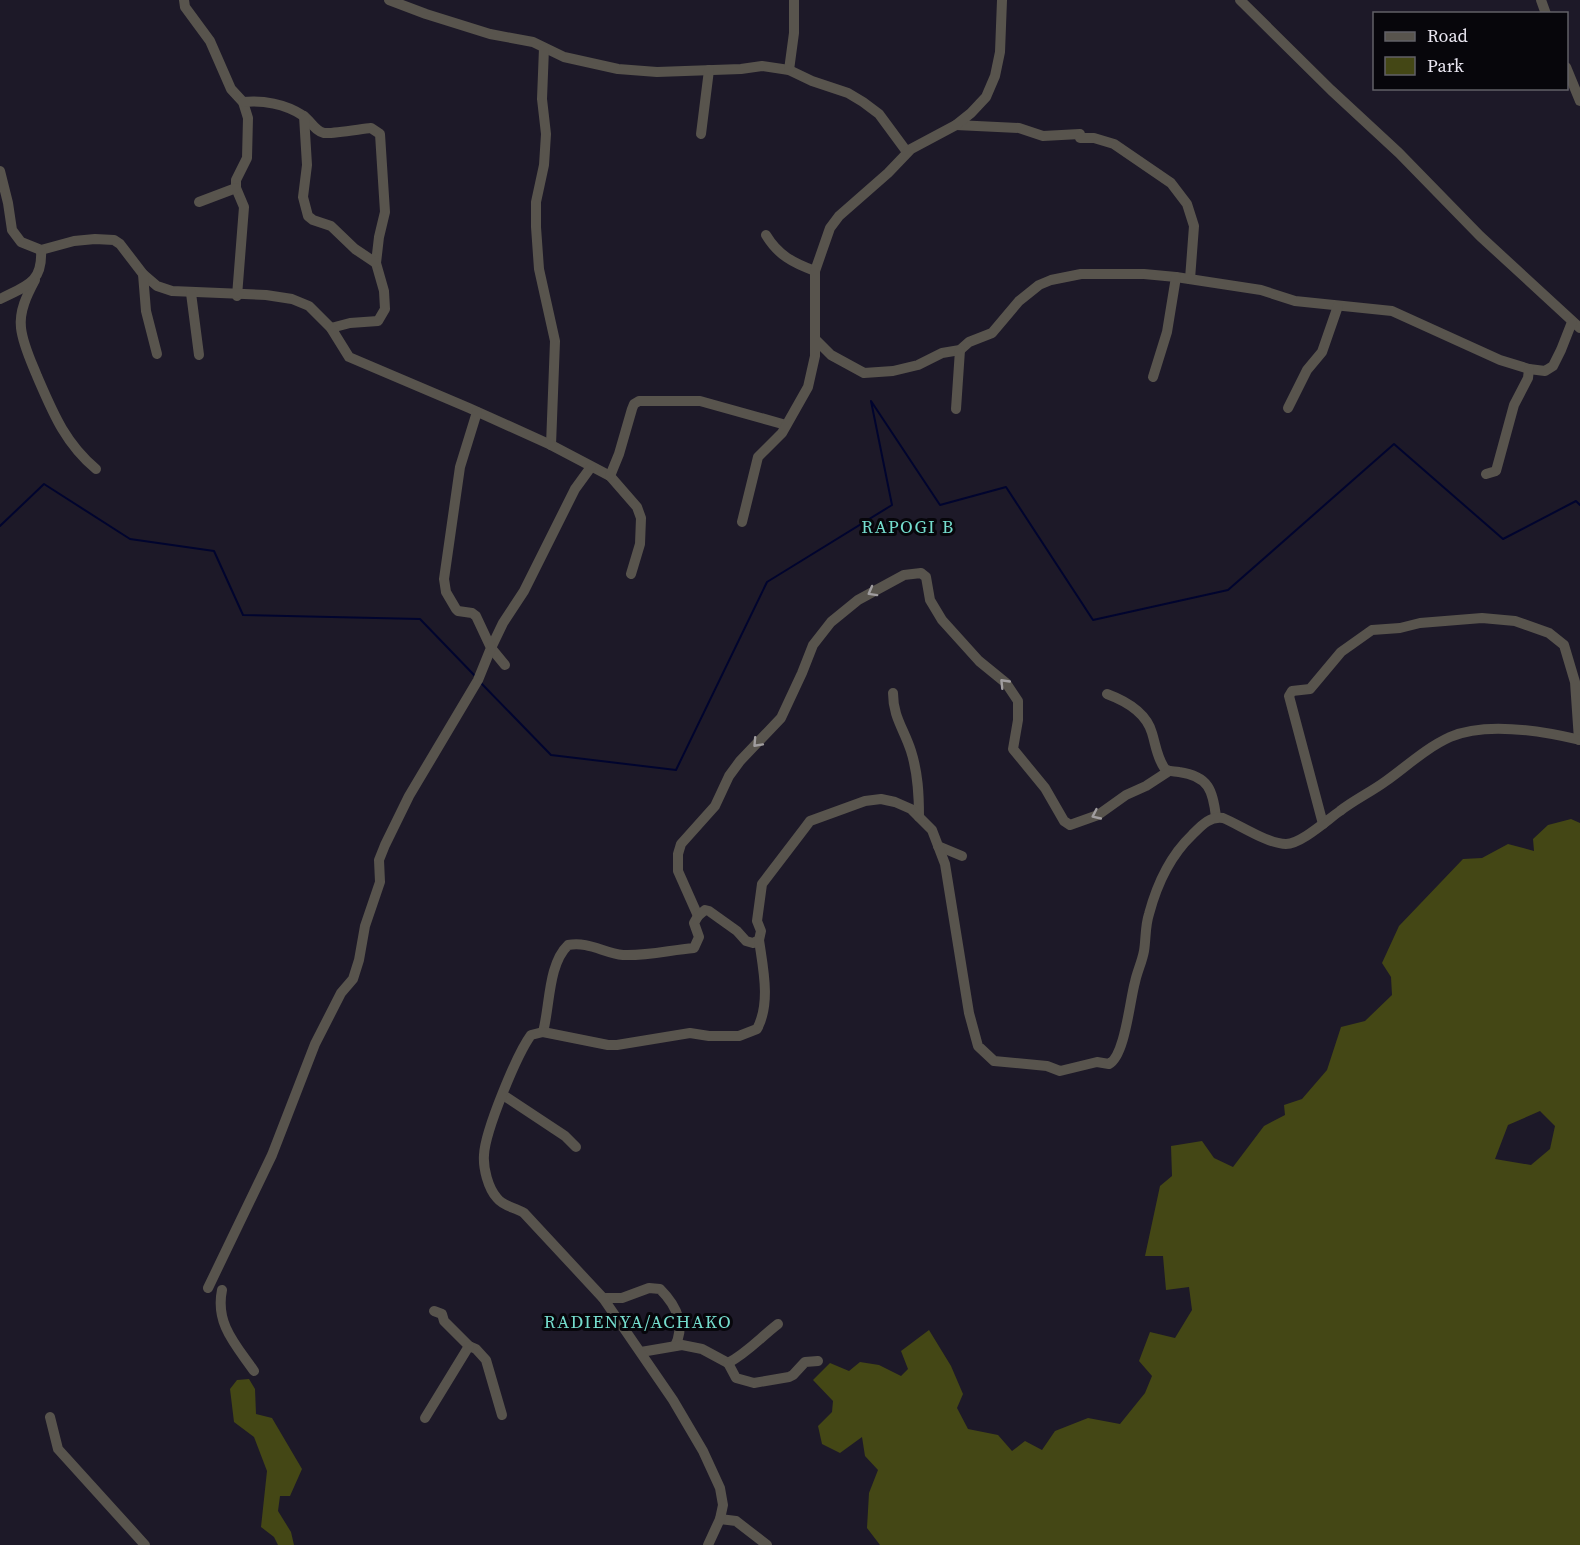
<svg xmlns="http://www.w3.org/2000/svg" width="1580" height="1545" viewBox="0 0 1580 1545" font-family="'Source Serif 4',serif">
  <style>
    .green { fill: #444715; fill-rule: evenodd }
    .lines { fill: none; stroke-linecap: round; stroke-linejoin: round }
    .stream { stroke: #00042e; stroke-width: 2 }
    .minor { stroke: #58544d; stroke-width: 10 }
    .oneway { stroke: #a09d9f }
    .labels { text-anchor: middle; stroke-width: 6; stroke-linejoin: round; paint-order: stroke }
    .quarter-label { font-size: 18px; letter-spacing: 1.5px; fill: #75ddce; stroke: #07060b }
  </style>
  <rect width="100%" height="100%" fill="#1d1928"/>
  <g class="green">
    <path d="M1571,819L1580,823V1545H880L867,1528L869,1493L878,1470L865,1456L862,1437L840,1453L822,1444L818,1426L832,1412L833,1401L813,1380L830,1363L849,1371L860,1362L879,1365L901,1376L908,1369L901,1351L929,1330L951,1366L963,1394L957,1408L968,1429L998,1435L1012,1451L1025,1441L1042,1450L1055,1431L1088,1418L1120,1424L1145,1393L1152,1376L1139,1361L1150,1332L1175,1338L1192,1310L1189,1287L1166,1290L1163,1256H1145L1160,1186L1172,1176L1171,1146L1202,1141L1214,1158L1233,1167L1264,1126L1285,1115L1284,1105L1302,1099L1327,1070L1341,1027L1365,1021L1392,995L1391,977L1382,963L1399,926L1463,859L1482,858L1508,844L1534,851L1533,839L1548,825ZM1540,1111L1555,1126L1550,1149L1531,1165L1495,1159L1508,1125Z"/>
    <polygon points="249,1379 255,1389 256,1414 272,1418 302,1469 290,1496 280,1496 278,1511 291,1532 294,1545 278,1545 274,1537 261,1527 267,1471 254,1437 234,1422 230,1389 237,1380"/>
  </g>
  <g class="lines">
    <g class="stream">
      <polyline points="0,526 44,484 130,539 214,551 243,615 420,619 476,677"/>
      <polyline points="480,682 551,755 676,770 767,582 892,505 871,401 940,505 1006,487 1093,620 1228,590 1394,444 1503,539 1576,501 1580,505"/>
    </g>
    <g class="minor">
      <polyline points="184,0 185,7 210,41 231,89 243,102 248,118 247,158 236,180 236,188 244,207 237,296"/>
      <polyline points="389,0 426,14 490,34 533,42 564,57 618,69 657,72 741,69 762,66 789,70 812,81 848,93 863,102 879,114 907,152"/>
      <polyline points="1240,0 1331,90 1399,153 1480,236 1580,328"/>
      <polyline points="1541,0 1546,14"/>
      <polyline points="544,48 542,99 546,134 544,165 536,202 536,227 539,269 555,341 551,445"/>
      <polyline points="1566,67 1580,101"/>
      <polyline points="789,70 794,33 794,0"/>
      <path d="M243,102C263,100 285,104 302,115C310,119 314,131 324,133C332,134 361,129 371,128L380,134L385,212L379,237L376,263L384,291L385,309L378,321L350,323L331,328"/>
      <polyline points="304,116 307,165 303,197 308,216 313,220 331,226 355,249 376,263"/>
      <polyline points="956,125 1019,128 1043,136 1080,134"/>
      <polyline points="701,134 709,70"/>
      <polyline points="1080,138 1094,138 1114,144 1171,183 1187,204 1194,226 1190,279"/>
      <polyline points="0,171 8,203 12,230 21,242 41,250 74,241 95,239 114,240 120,244 143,274 157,286 172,291 266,295 292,299 309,306 331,328 349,357 469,408 551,445 610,476 637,507 641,518 640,544 631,574"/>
      <polyline points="199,202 236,188"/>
      <path d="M766,235C778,255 793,263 815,271"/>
      <polyline points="143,274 146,311 157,354"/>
      <path d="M35,280C27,295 19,311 21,328C23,345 31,361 37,376C53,413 65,443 96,469"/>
      <polyline points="191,293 199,355"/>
      <path d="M0,299C26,286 43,283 41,250"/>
      <polyline points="815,339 831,355 864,373 893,371 918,365 942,353 960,350 969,342 992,333 1019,301 1039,285 1051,280 1081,274 1144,274 1176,277 1261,290 1295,301 1392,311 1500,360 1529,369 1545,371 1553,366 1561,350 1572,322"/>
      <polyline points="1153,377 1167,332 1176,277"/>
      <polyline points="1288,408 1307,370 1322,352 1338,306"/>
      <polyline points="956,409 960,350"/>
      <polyline points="1486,474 1496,471 1514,405 1528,378 1529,369"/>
      <polyline points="610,476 619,454 632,409 634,404 639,401 700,401 786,425"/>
      <polyline points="742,522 758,457 782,433 808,387 815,356 815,271 830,228 839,216 888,173 911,149 956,125 971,113 986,97 995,76 1000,52 1002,0"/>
      <polyline points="505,665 491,648 503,623 524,591 575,489 591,467"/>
      <path d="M893,693C893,717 904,729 911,751C918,773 919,794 919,817"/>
      <path d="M1107,694C1126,701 1146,712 1152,733C1156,746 1157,758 1165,769C1170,772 1174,771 1179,772C1209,776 1213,791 1216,817"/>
      <polyline points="1323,824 1289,696 1292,691 1310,689 1341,652 1372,630 1400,628 1420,623 1482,618 1515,621 1549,633 1564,645 1575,682 1579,740"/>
      <polyline points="938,846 962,856"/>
      <polyline points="698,916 678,871 678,854 681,844 715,806 729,776 740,761 781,718 802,673 813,645 831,622 858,600 904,575 921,573 926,577 930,600 942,620 979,661 1006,683 1018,701 1018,720 1013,749 1045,788 1064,821 1070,825 1098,815 1126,795 1146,786 1169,771"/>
      <path d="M543,1032C550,1006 548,964 568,945C588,941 604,953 623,955C648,956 670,950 694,948L699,937L694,923L698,916L705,910L709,911L737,931L746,941L753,943L759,940L761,931L757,921L762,884L804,829L810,821L865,801L881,799L895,802L911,809L932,830L945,864L969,1013L978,1046L994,1061L1047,1066L1060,1071L1097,1062L1109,1064C1125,1056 1130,999 1135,982C1137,972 1142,962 1144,951C1146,939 1145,926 1149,914C1157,884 1169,857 1192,835C1201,826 1209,816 1223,818C1240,825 1268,844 1286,844C1301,844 1327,820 1340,811C1354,800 1371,792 1386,781C1407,766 1426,748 1450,737C1487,721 1542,731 1580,740"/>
      <polyline points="503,1095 565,1136 576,1147"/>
      <polyline points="208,1288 272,1155 315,1044 341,993 353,979 359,960 365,926 380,882 379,860 385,845 409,796 478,680 491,648 476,616 472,613 458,611 456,609 446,592 444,579 460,467 477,412"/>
      <path d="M222,1290C215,1324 236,1345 254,1371"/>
      <path d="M603,1298H622L649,1288L660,1289C676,1305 686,1324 675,1346"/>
      <polyline points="434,1311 442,1314 444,1321 469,1346 476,1349 486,1360 502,1415"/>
      <path d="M641,1352L682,1345L702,1349L728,1363C747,1353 761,1337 778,1324"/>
      <polyline points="728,1363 736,1378 754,1383 789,1377 793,1375 805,1362 818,1361"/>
      <polyline points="50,1417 58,1449 145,1545"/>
      <polyline points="425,1418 469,1346"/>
      <polyline points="720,1519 736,1521 767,1545"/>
      <path d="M708,1545L720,1519L723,1505L720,1488L703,1451L673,1400L603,1298L524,1213C515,1207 504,1207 497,1198C488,1188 483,1168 484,1155C485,1131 517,1054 531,1035L543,1032L608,1045H617L690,1033L709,1036H739L757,1029C771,1003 763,968 759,940"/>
    </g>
  </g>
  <defs><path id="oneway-chevron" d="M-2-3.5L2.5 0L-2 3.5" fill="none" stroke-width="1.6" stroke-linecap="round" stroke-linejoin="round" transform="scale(1.5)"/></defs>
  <g class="oneway">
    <use href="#oneway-chevron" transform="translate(872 592) rotate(151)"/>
    <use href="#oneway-chevron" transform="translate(1004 683) rotate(-134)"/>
    <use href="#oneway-chevron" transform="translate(757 743) rotate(133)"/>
    <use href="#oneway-chevron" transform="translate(1096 815) rotate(155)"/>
  </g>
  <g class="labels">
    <g class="quarter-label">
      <text x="908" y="533">RAPOGI B</text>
      <text x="638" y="1328">RADIENYA/ACHAKO</text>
    </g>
  </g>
  <rect x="1373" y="12" width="195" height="78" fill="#07060b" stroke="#616067" stroke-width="1.5"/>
  <rect x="1385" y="32" width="30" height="9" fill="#58544d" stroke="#616067" stroke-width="1.5"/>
  <text x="1427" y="42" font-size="18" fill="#e9e6f1">Road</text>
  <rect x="1385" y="57" width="30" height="18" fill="#444715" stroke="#616067" stroke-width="1.5"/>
  <text x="1427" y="72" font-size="18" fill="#e9e6f1">Park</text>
</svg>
